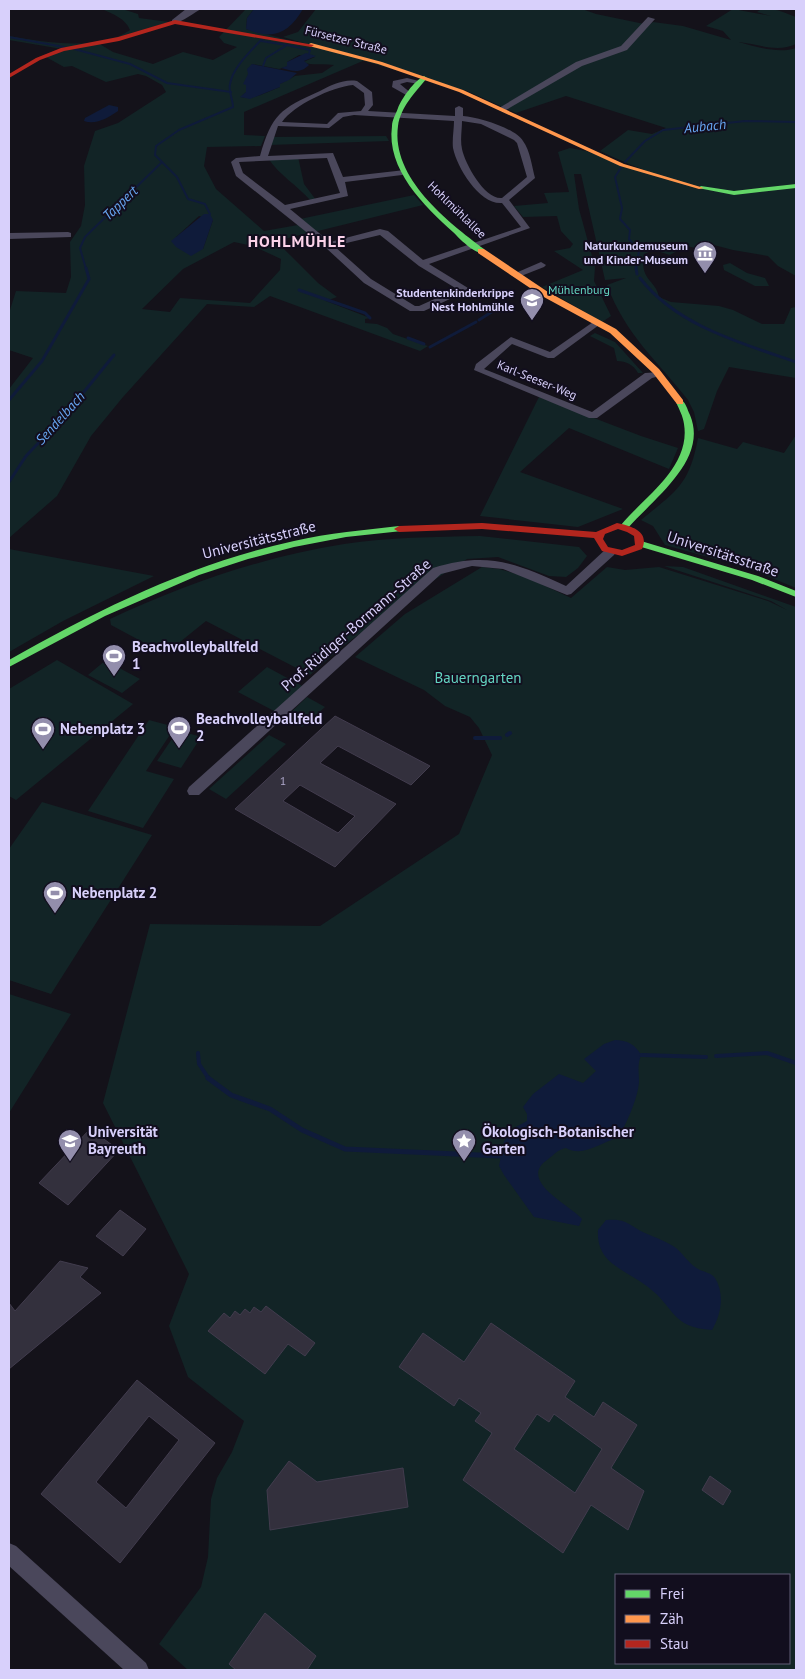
<svg xmlns="http://www.w3.org/2000/svg" width="805" height="1679" viewBox="0 0 805 1679" font-family="'PT Sans',sans-serif">
  <style>
    .green { fill: #122426; fill-rule: evenodd }
    .water { fill: #0f1b3a }
    .lines { fill: none; stroke-linecap: round; stroke-linejoin: round }
    .stream-far3 { stroke: #0f1b3a; stroke-width: 2 }
    .stream-far2 { stroke: #0f1b3a; stroke-width: 3 }
    .stream-far1 { stroke: #0f1b3a; stroke-width: 4 }
    .stream { stroke: #0f1b3a; stroke-width: 5 }
    .building { fill: #33303d; stroke: #423c4e; fill-rule: evenodd }
    .street { fill: #4a475b; fill-rule: evenodd }
    .fast { fill: #63d668; fill-rule: evenodd }
    .slow { fill: #ff974d; fill-rule: evenodd }
    .jam { fill: #b3261e; fill-rule: evenodd }
    .labels { text-anchor: middle; stroke-width: 4; stroke-linejoin: round; paint-order: stroke }
    .far-street-label { font-size: 12px; fill: #d8d0fb; stroke: #120e1e }
    .far-poi-label { font-size: 12px; font-weight: bold; fill: #d8d0fb; stroke: #120e1e; text-anchor: end }
    .far-park-label { font-size: 12px; fill: #63d4c1; stroke: #120e1e }
    .number-label { font-size: 12px; fill: #afa8cc }
    .far-water-label { font-size: 14px; font-style: italic; fill: #67a6f2; stroke: #120e1e }
    .street-label { font-size: 15px; fill: #d8d0fb; stroke: #120e1e }
    .poi-label { font-size: 15px; font-weight: bold; fill: #d8d0fb; stroke: #120e1e; text-anchor: start }
    .park-label { font-size: 15px; fill: #63d4c1; stroke: #120e1e }
    .far-district-label { font-size: 16px; font-weight: bold; letter-spacing: 1px; fill: #fbd2e9; stroke: #120e1e }
  </style>
  <rect width="100%" height="100%" fill="#14121a"/>
  <g class="green">
    <path d="M101,9H122L138,14L139,18L169,22L98,43L113,52L153,64L183,52L213,60L237,47L224,43L219,37L246,9H254L247,18L246,29L365,60L244,112V135L265,136L261,146L207,147L204,166L216,189L264,231L298,225L308,233L276,241L318,283L337,297L326,301L370,318L365,319V323L377,324L387,328L393,334L428,346L420,351L270,296L254,307L207,304L123,397L91,436L57,496L9,538V389L33,358L9,350V313L16,291L66,293L71,277L70,242L81,226L85,205L84,166L95,131L118,123L166,92L162,85L146,76L138,74L106,82L72,66L64,67L46,57L62,49L9,40V36C43,42 99,52 130,30C126,19 112,13 101,9ZM299,55L315,57L303,62C312,66 323,63 334,65L322,73L295,76L280,84V87C267,92 255,100 241,97L246,92L248,74L252,64L279,69L288,66L287,62ZM199,216L213,220L203,249L176,237ZM234,242L253,246L281,259L280,270L250,303L180,298L170,312L142,309L183,269Z"/>
    <path d="M316,9H582L596,14L649,25L653,22L683,26L731,40L723,31L706,26L733,9L771,16L757,12C768,4 784,13 796,17V44C777,53 758,44 739,42C756,47 779,54 796,48V184C776,186 756,191 735,192C698,194 634,167 600,151L628,130L652,134L666,128L566,96L516,113L467,91L283,37L298,32Z"/>
    <polygon points="386,136 389,141 269,145 271,137"/>
    <path d="M570,148L586,151L665,179L734,193L796,186V276L778,266L768,256L733,250L710,244L705,254L702,253L701,249L686,246L670,255L654,250L644,254C639,280 656,280 659,297L671,302L719,306L733,310L762,324H784L791,308L796,307V378L729,367L717,391L704,429L698,431L694,412L688,400C657,360 626,336 607,285L626,278L605,280L581,174H574L579,209L595,267L594,281L611,316L602,322L542,287L583,270L554,251L570,248L573,244L561,231L557,216L523,217L514,206L548,203L544,193L569,192L558,152Z"/>
    <path d="M298,157L304,184L316,200L311,201C297,185 279,175 268,158Z"/>
    <polygon points="414,195 423,205 314,232 300,219"/>
    <polygon points="730,263 747,273 765,278 769,286 755,286 724,270 723,265"/>
    <path d="M595,333L615,342L643,373H638C634,365 626,361 617,361L614,348L590,336Z"/>
    <polygon points="539,397 641,436 678,448 669,469 569,428 520,472 623,509 578,527 480,516"/>
    <path d="M796,435V588L747,568L665,545L653,526L641,520C676,491 689,486 698,438L737,449L743,442L784,453Z"/>
    <path d="M480,536L579,547L587,556L578,568L566,577L549,576L498,557L467,559L423,587L342,647L310,675L206,621L165,654L111,625L110,619C185,584 262,557 344,544C389,537 435,537 480,536Z"/>
    <polygon points="9,549 154,576 63,621 9,652"/>
    <path d="M664,566L683,567L796,607V1670H188L159,1644L201,1587L208,1557L211,1499L217,1478L232,1452L244,1421L188,1377L169,1326L189,1274L103,1103L150,924L320,926L459,834L492,755L479,728L470,717L445,706L424,690L355,657L405,614L482,567L499,569L524,576L571,598L607,567L625,570L659,567L768,601L787,610L771,601ZM616,1575H789V1663H616Z"/>
    <polygon points="57,660 133,704 16,800 9,796 9,689"/>
    <polygon points="106,660 106,661 140,679 122,693 88,675"/>
    <polygon points="267,667 304,687 276,712 238,692"/>
    <polygon points="307,697 325,707 302,727 285,718"/>
    <polygon points="149,720 175,727 146,771 174,779 143,828 88,811"/>
    <polygon points="178,730 201,737 181,768 157,761"/>
    <polygon points="269,735 286,744 226,799 209,789"/>
    <polygon points="42,802 152,835 51,994 9,980 9,849"/>
    <polygon points="9,994 71,1014 9,1113"/>
  </g>
  <g class="water">
    <path d="M254,9H303C289,33 273,41 246,29L247,18Z"/>
    <path d="M306,53L316,56L304,61L309,65C300,74 292,71 281,68L287,66V62Z"/>
    <polygon points="252,64 297,73 289,80 280,84 280,87 250,99 240,97 246,92 246,85 243,84 248,74 247,69"/>
    <path d="M109,105L118,107V111C108,118 96,125 84,121L85,118Z"/>
    <polygon points="204,214 210,214 213,220 203,249 191,256 176,247 171,241"/>
    <path d="M615,1040C627,1040 636,1045 641,1055C637,1066 639,1072 639,1082C638,1098 626,1125 618,1138C601,1142 583,1158 566,1148C557,1150 555,1154 547,1160C517,1181 572,1206 582,1219L579,1226L534,1217L504,1175L499,1166L504,1141L516,1127L527,1121V1114L523,1107L533,1094L559,1074L583,1083L596,1071L584,1059L604,1044Z"/>
    <path d="M606,1220C627,1218 628,1225 645,1233C656,1238 666,1241 676,1248C683,1254 688,1262 695,1267C701,1272 711,1272 715,1278C725,1294 721,1315 712,1330C670,1327 676,1308 648,1287C625,1269 596,1264 598,1230Z"/>
  </g>
  <g class="lines">
    <g class="stream-far3">
      <polyline points="9,37 64,47"/>
      <polyline points="261,41 287,45 266,58 263,66"/>
      <polyline points="287,45 310,50 309,54"/>
      <polyline points="74,49 130,64 167,83 231,92"/>
      <polyline points="625,162 645,141 663,130 745,121 796,122"/>
      <polyline points="622,166 615,177 622,208 620,219 630,230 629,239 639,251 636,269"/>
      <path d="M210,214L205,204L188,199L177,177L155,155L156,146L179,130L233,107C233,100 228,90 230,84C233,67 251,51 262,39"/>
      <polyline points="86,269 80,248 85,237 161,163"/>
    </g>
    <g class="stream-far2">
      <polyline points="636,268 637,274"/>
      <path d="M640,278C677,326 741,343 796,362"/>
      <polyline points="299,290 365,313 370,318"/>
      <polyline points="479,320 501,306"/>
      <polyline points="408,338 424,344"/>
      <polyline points="430,347 476,322"/>
      <polyline points="9,400 42,361 89,279 86,268"/>
      <polyline points="9,482 26,456 66,414 114,355"/>
    </g>
    <g class="stream-far1">
      <polyline points="507,735 510,733"/>
      <polyline points="475,738 500,738"/>
      <polyline points="198,1053 199,1064 209,1079"/>
      <polyline points="641,1055 706,1057"/>
      <polyline points="716,1056 767,1053 796,1063"/>
    </g>
    <polyline class="stream" points="208,1078 231,1095 270,1109 302,1130 345,1149 501,1156"/>
  </g>
  <g class="building">
    <path d="M335,716L430,766L411,785L338,746L320,763L396,804L335,867L235,809ZM300,785L355,816L338,833L283,801Z"/>
    <polygon points="90,1129 119,1150 68,1205 39,1183"/>
    <polygon points="120,1210 146,1229 123,1256 96,1236"/>
    <polygon points="60,1261 88,1268 80,1277 101,1293 9,1369 9,1303 15,1311"/>
    <polygon points="266,1306 315,1343 305,1356 288,1344 265,1374 208,1331 224,1313 230,1318 235,1311 240,1315 245,1309 250,1313 254,1307 261,1312"/>
    <path d="M491,1323L575,1381L565,1397L594,1417L603,1402L637,1425L611,1468L644,1491L628,1530L591,1505L563,1553L463,1480L492,1433L475,1421L481,1413L459,1398L454,1406L399,1367L423,1333L464,1362ZM537,1414L549,1422L554,1414L602,1449L575,1493L514,1449Z"/>
    <path d="M137,1380L215,1443L120,1563L41,1494ZM149,1416L179,1440L126,1508L96,1482Z"/>
    <polygon points="289,1461 317,1482 403,1468 408,1507 270,1530 267,1490"/>
    <polygon points="710,1476 731,1491 723,1505 702,1490"/>
    <polygon points="265,1613 316,1656 307,1670 236,1670 229,1664"/>
  </g>
  <g class="lines">
    <g class="street">
      <path d="M186,9H201C194,13 179,24 172,24V20Z"/>
      <polygon points="648,17 655,19 627,50 582,66 506,110 499,108 576,62 621,46"/>
      <polygon points="407,78 423,82 419,84 407,82 400,84 412,94 408,96 392,87 393,81"/>
      <path d="M357,81L372,92L373,105L368,111L455,116V108L459,106L463,108V116C478,117 515,128 523,141C530,150 532,167 535,178L509,200L530,228L429,264L468,288L465,292L424,311H410L364,283L325,247L236,176L231,162L236,158L260,156C272,114 280,109 320,91C332,85 343,79 357,81ZM353,85L364,93L365,105L361,111L338,113L327,124L282,122C294,105 332,87 353,85ZM354,115L454,121C454,129 452,140 453,148C457,168 480,205 502,203L521,227L423,260L388,231L380,229L330,242L290,209L348,196L345,182L402,175L405,174V170L343,177L333,153L268,156L278,126L329,128L343,117ZM462,121L481,124L514,140L517,143L527,177L502,198C485,200 465,164 462,149C460,140 462,130 462,121ZM327,158L340,193L285,205L243,173L239,162ZM380,235L419,266L457,289L419,306H415L371,279L334,246Z"/>
      <polygon points="68,232 71,233 71,237 9,239 9,233"/>
      <polygon points="541,262 546,265 544,267 516,278 511,275"/>
      <polygon points="596,320 601,323 599,325 554,358 548,358 512,344 484,369 592,412 645,373 660,372 660,376 652,378 597,418 589,418 474,370 476,364 511,337 550,352"/>
      <path d="M610,548L616,552L614,555L571,594L567,595L503,569L472,566L441,574L199,795H189L187,791L189,787L433,568C487,551 516,563 566,586L606,549Z"/>
      <polygon points="9,1543 16,1546 146,1663 149,1670 124,1670 9,1566"/>
    </g>
    <g class="fast">
      <path d="M424,76L427,78C415,93 401,106 398,126C391,178 448,222 484,249V253C474,254 460,239 453,232C424,206 386,169 392,126C392,120 396,114 398,108C402,98 414,81 424,76Z"/>
      <polygon points="796,184 796,188 734,195 698,188 701,186 734,191"/>
      <path d="M680,399C686,402 687,409 690,415C709,460 653,499 627,529H621V525C645,496 691,467 684,424C683,416 679,409 676,402Z"/>
      <path d="M399,526L402,527V531L346,537L294,547L248,559L199,575L105,616L9,667V660C99,609 192,563 294,541C329,533 364,530 399,526Z"/>
      <polygon points="641,541 758,576 796,591 796,597 752,580 638,546 638,542"/>
    </g>
    <g class="slow">
      <polygon points="311,43 382,62 463,90 624,164 704,188 699,189 620,166 459,92 378,64 309,46 309,44"/>
      <polygon points="478,249 484,249 548,292 616,329 659,369 683,400 683,404 677,404 653,373 610,333 542,296 478,253"/>
    </g>
    <g class="jam">
      <polygon points="175,20 314,45 311,47 175,24 119,41 64,51 40,60 9,78 9,74 36,58 61,48 118,37"/>
      <path d="M482,523L596,532L617,523C631,526 650,531 642,549L622,556L602,551L594,538L482,529L399,532L394,529L399,526ZM618,529L627,532L634,536L635,545L622,550L608,547L603,539L605,534Z"/>
    </g>
  </g>
  <defs>
    <g id="museum-pin" transform="scale(1.25)"><path d="M0 17L-7.5 6A9.5 9.5 0 1 1 7.5 6Z" fill="#938eac" stroke="#120e1e"/><path d="M0-6L6-3V-2H-6V-3ZM-5-1h2V3h-2ZM-1-1h2V3h-2ZM3-1h2V3H3ZM-6 4H6V6H-6Z" fill="#fff"/></g>
    <g id="school-pin" transform="scale(1.25)"><path d="M0 17L-7.5 6A9.5 9.5 0 1 1 7.5 6Z" fill="#938eac" stroke="#120e1e"/><path d="M0-5L7-2L0 1L-7-2ZM-4 1L0 2.5L4 1V4Q0 6-4 4Z" fill="#fff"/></g>
    <g id="stadium-pin" transform="scale(1.25)"><path d="M0 17L-7.5 6A9.5 9.5 0 1 1 7.5 6Z" fill="#938eac" stroke="#120e1e"/><path d="M0-5a6.5 5 0 1 0 0 10a6.5 5 0 1 0 0-10ZM-3.5-1.8h7v3.6h-7Z" fill="#fff"/></g>
    <g id="university-pin" transform="scale(1.25)"><path d="M0 17L-7.5 6A9.5 9.5 0 1 1 7.5 6Z" fill="#938eac" stroke="#120e1e"/><path d="M0-5L7-2L0 1L-7-2ZM-4 1L0 2.5L4 1V4Q0 6-4 4Z" fill="#fff"/></g>
    <g id="sight-pin" transform="scale(1.25)"><path d="M0 17L-7.5 6A9.5 9.5 0 1 1 7.5 6Z" fill="#938eac" stroke="#120e1e"/><path d="M0-6L1.8-2.2L6-1.7L2.9 1.2L3.7 5.4L0 3.3L-3.7 5.4L-2.9 1.2L-6-1.7L-1.8-2.2Z" fill="#fff"/></g>
  </defs>
  <g fill-rule="evenodd">
    <use href="#museum-pin" x="705" y="253"/>
    <use href="#school-pin" x="532" y="300"/>
    <use href="#stadium-pin" x="114" y="656"/>
    <use href="#stadium-pin" x="179" y="728"/>
    <use href="#stadium-pin" x="43" y="729"/>
    <use href="#stadium-pin" x="55" y="893"/>
    <use href="#university-pin" x="70" y="1141"/>
    <use href="#sight-pin" x="464" y="1141"/>
  </g>
  <g class="labels">
    <g class="far-street-label">
      <text transform="translate(346 40) rotate(14)" y="4">Fürsetzer Straße</text>
      <text transform="translate(457 210) rotate(44)" y="4">Hohlmühlallee</text>
      <text transform="translate(537 380) rotate(22)" y="4">Karl-Seeser-Weg</text>
    </g>
    <g class="far-poi-label">
      <text x="688" y="250">Naturkundemuseum<tspan x="688" dy="14">und Kinder-Museum</tspan></text>
      <text x="514" y="297">Studentenkinderkrippe<tspan x="514" dy="14">Nest Hohlmühle</tspan></text>
    </g>
    <g class="far-park-label">
      <text x="579" y="294">Mühlenburg</text>
    </g>
    <g class="number-label">
      <text x="283" y="785">1</text>
    </g>
    <g class="far-water-label">
      <text transform="translate(705 126) rotate(-6)" y="5">Aubach</text>
      <text transform="translate(120 203) rotate(-44)" y="5">Tappert</text>
      <text transform="translate(60 418) rotate(-48)" y="5">Sendelbach</text>
    </g>
    <g class="street-label">
      <text transform="translate(259 540) rotate(-14)" y="5">Universitätsstraße</text>
      <text transform="translate(723 554) rotate(18)" y="5">Universitätsstraße</text>
      <text transform="translate(356 625) rotate(-41)" y="5">Prof.-Rüdiger-Bormann-Straße</text>
    </g>
    <g class="poi-label">
      <text x="132" y="652">Beachvolleyballfeld<tspan x="132" dy="17">1</tspan></text>
      <text x="196" y="724">Beachvolleyballfeld<tspan x="196" dy="17">2</tspan></text>
      <text x="60" y="734">Nebenplatz 3</text>
      <text x="72" y="898">Nebenplatz 2</text>
      <text x="88" y="1137">Universität<tspan x="88" dy="17">Bayreuth</tspan></text>
      <text x="482" y="1137">Ökologisch-Botanischer<tspan x="482" dy="17">Garten</tspan></text>
    </g>
    <g class="park-label">
      <text x="478" y="683">Bauerngarten</text>
    </g>
    <g class="far-district-label">
      <text x="297" y="247">HOHLMÜHLE</text>
    </g>
  </g>
  <rect width="805" height="1679" fill="none" stroke="#d8d0fb" stroke-width="20"/>
  <rect x="615" y="1574" width="175" height="90" fill="#120e1e" stroke="#615c76"/>
  <rect x="625" y="1590" width="25" height="8" fill="#63d668" stroke="#615c76"/>
  <text x="660" y="1599" font-size="15" fill="#d8d0fb">Frei</text>
  <rect x="625" y="1615" width="25" height="8" fill="#ff974d" stroke="#615c76"/>
  <text x="660" y="1624" font-size="15" fill="#d8d0fb">Zäh</text>
  <rect x="625" y="1640" width="25" height="8" fill="#b3261e" stroke="#615c76"/>
  <text x="660" y="1649" font-size="15" fill="#d8d0fb">Stau</text>
</svg>
